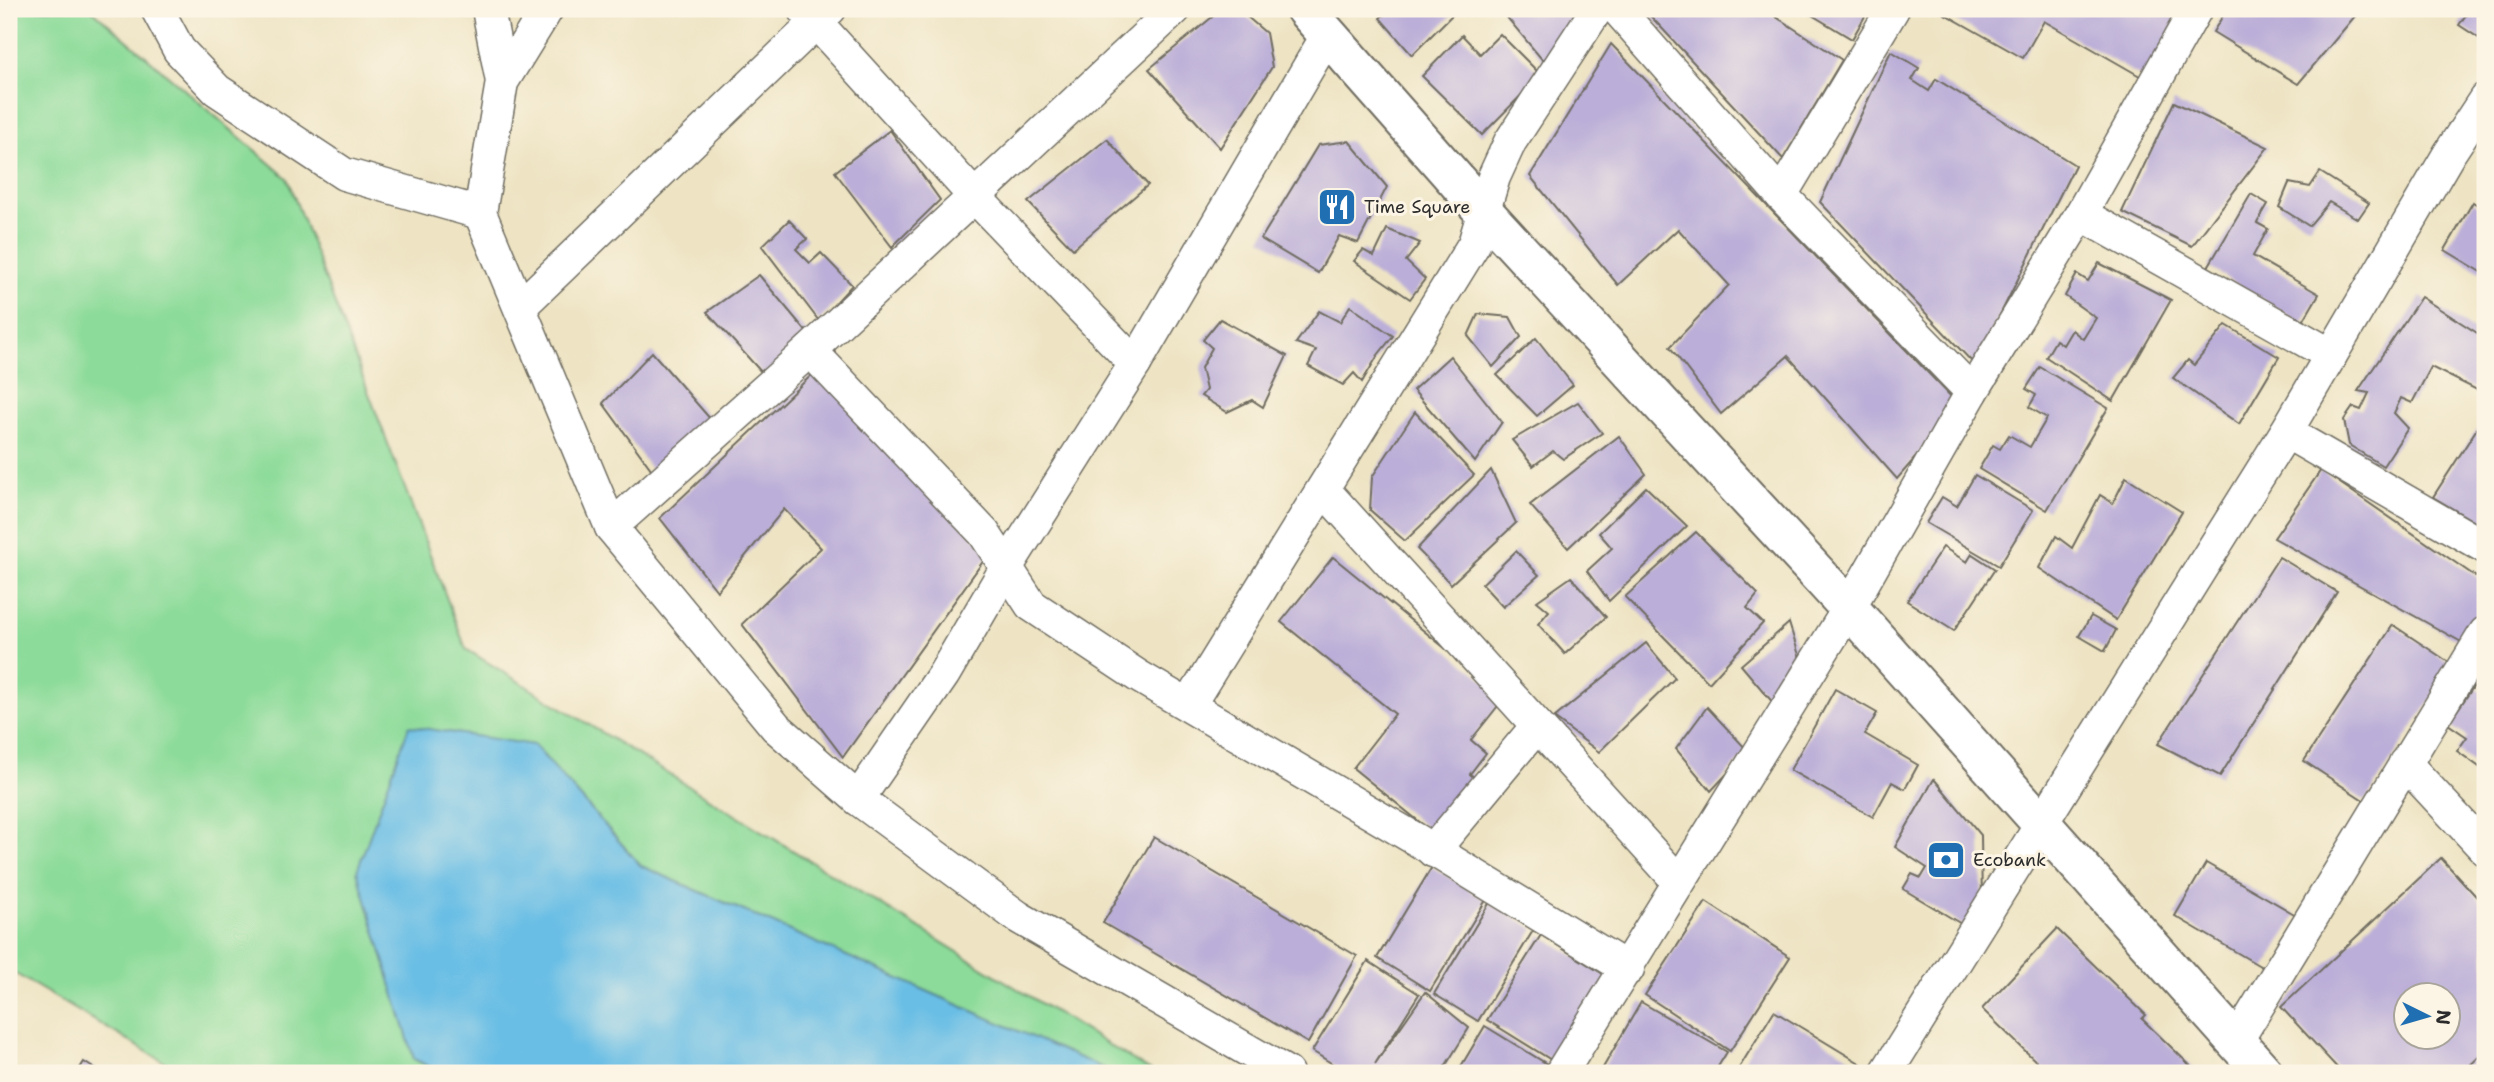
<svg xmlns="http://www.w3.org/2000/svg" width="2494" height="1082" viewBox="0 0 2494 1082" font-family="'Shantell Sans',sans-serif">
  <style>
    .green { fill: #8cdb9a; stroke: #5c8362; stroke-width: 2 }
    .water { fill: #69bee5; stroke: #4a7488; stroke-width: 2 }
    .building { fill: #bbaed8; fill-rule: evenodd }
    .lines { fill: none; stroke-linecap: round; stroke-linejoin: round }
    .minor-casing { stroke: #6f6c61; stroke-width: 35 }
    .tertiary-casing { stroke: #6f6c61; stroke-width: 42 }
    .minor { stroke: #fff; stroke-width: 32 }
    .tertiary { stroke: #fff; stroke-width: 38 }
    .labels { text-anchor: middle; stroke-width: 6; stroke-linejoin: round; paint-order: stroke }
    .poi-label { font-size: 18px; fill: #2b2b2b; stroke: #fcf5e5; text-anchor: start }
  </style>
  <rect width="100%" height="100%" fill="#fcf5e5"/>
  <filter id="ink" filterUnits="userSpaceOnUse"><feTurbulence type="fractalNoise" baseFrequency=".0143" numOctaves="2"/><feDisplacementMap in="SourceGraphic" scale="14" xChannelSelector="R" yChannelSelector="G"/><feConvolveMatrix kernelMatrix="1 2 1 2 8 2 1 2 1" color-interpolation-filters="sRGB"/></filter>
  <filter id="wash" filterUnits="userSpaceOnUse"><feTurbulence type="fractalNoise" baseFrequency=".00686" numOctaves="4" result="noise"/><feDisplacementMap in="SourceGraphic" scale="28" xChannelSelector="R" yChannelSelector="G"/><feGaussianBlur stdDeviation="1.57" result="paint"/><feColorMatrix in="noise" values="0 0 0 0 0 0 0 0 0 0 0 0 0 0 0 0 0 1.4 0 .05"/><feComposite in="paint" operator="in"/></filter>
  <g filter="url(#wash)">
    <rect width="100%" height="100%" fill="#eee4c4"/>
    <polygon class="green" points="9,9 91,9 287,178 466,649 1154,1073 1109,1073 1105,1069 641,866 534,745 414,1059 441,1073 183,1073 9,970"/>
    <polygon class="water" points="409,726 534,745 641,866 1105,1069 1109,1073 441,1073 414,1059 357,871"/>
    <g id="blocks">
      <g class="building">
        <polygon points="1222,9 1238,9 1266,33 1272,67 1220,148 1149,69"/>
        <polygon points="1390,9 1458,9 1412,55 1380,18"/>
        <polygon points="1500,9 1584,9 1545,63"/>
        <polygon points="1644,9 1764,9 1842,60 1783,159"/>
        <polygon points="1802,9 1869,9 1852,39"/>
        <polygon points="1936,9 2186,9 2145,79 2044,21 2023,58"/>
        <polygon points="2227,9 2361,9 2298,84 2213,32"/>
        <polygon points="2470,9 2485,9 2485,35 2482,40 2459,25"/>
        <polygon points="1500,34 1541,75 1482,135 1422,76 1462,35 1480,54"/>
        <polygon points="1611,44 1960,406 1897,479 1788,356 1721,414 1670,347 1729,285 1678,229 1618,285 1530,176"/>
        <polygon points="1891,51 1919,68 1912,80 1929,91 1936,79 2075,165 1975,365 1820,202"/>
        <polygon points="2174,102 2268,147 2192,246 2122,212"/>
        <polygon points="890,130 940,200 892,247 835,172"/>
        <polygon points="1107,139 1148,185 1073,249 1028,202"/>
        <polygon points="1349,141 1387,187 1358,243 1339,236 1318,273 1261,239 1318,145"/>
        <polygon points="2320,172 2369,203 2358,219 2329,202 2309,226 2279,207 2289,183 2310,187"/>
        <polygon points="2251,194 2268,204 2257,223 2268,229 2253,256 2319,294 2302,323 2208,267"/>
        <polygon points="2473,202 2485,210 2485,274 2445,250"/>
        <polygon points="789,220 807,239 796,249 810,263 821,253 852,285 819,321 762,246"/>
        <polygon points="1387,229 1420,243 1406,261 1425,279 1410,299 1354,261 1363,250 1374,256"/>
        <polygon points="2099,263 2171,300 2113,401 2046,357 2056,340 2063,345 2072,330 2083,339 2096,318 2065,296 2077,274 2088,281"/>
        <polygon points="759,275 810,336 764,375 707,312"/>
        <polygon points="2421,297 2485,338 2485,381 2479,391 2431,367 2412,403 2401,398 2394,413 2408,428 2383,466 2349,445 2344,420 2353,407 2361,410 2369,393 2358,391"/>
        <polygon points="1350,306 1393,336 1378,355 1362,382 1354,373 1343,385 1308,366 1316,350 1296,343 1319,311 1340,322"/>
        <polygon points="1478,314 1510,317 1521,337 1493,367 1468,336"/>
        <polygon points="1220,319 1287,356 1263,407 1252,400 1227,412 1201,396 1206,390 1201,368 1212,348 1203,340"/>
        <polygon points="2226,325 2279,357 2239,424 2173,378 2188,360 2194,365"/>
        <polygon points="1536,338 1573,385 1537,416 1497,375"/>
        <polygon points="652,352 712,421 654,473 603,403"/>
        <polygon points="1450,356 1502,422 1475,462 1413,390"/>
        <polygon points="2040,367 2108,408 2047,510 1979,469 1993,445 2000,449 2009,435 2030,447 2047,418 2029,407 2036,395 2026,389"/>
        <polygon points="817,370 989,553 843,757 742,624 821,548 784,509 717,591 660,518"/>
        <polygon points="1578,402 1602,433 1563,459 1553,451 1533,466 1512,440"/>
        <polygon points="1415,412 1474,475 1405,541 1370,510 1372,477"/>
        <polygon points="2485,416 2485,528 2433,497"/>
        <polygon points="1619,436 1646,474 1568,548 1530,505"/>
        <polygon points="1491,470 1516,523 1451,584 1417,549"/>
        <polygon points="2321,470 2485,583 2485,613 2465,644 2274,538"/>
        <polygon points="1975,475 2033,510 1999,566 1926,523 1942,497 1957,506"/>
        <polygon points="2126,477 2182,512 2116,620 2039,568 2056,536 2072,548 2100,495 2113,503"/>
        <polygon points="1646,487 1687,526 1609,601 1587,571 1612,548 1599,533"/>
        <polygon points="1696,532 1758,594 1747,608 1763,623 1709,683 1625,597"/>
        <polygon points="1943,547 1967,562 1972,554 1995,569 1954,631 1907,601"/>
        <polygon points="1516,551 1539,575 1503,607 1482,584"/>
        <polygon points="1333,557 1505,697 1471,740 1486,753 1470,774 1479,782 1437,836 1353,768 1395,714 1281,622"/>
        <polygon points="2279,557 2337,592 2220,776 2158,744"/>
        <polygon points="1571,577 1606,617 1565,654 1538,624 1549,611 1537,601"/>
        <polygon points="2091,616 2116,630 2105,651 2079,636"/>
        <polygon points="1789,623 1803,668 1774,704 1741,665"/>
        <polygon points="2393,625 2453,665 2365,801 2304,761"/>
        <polygon points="1646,643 1675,678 1599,752 1554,718"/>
        <polygon points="2474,686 2485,694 2485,771 2457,751 2467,737 2448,724"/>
        <polygon points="1835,689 1877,713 1865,734 1918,765 1905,789 1892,782 1873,817 1790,770"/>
        <polygon points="1707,707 1748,751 1711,791 1676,749"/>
        <polygon points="1934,779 1981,835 1982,906 1968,928 1903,889 1912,874 1921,878 1927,868 1895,847"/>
        <polygon points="1154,837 1357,956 1308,1043 1103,923"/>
        <path d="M2441,858L2485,906V1051L2462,1073H2342L2281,1007ZM2406,995H2448V1036H2406Z"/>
        <polygon points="2206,863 2296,915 2265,969 2175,916"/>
        <polygon points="1432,867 1486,900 1430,991 1377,958"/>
        <polygon points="1490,902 1534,929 1478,1021 1434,994"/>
        <polygon points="1706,902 1790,957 1730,1051 1645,995"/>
        <polygon points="2057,929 2146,1015 2142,1019 2198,1073 2048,1073 1982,1009"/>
        <polygon points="1541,935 1614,981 1561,1066 1487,1020"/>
        <polygon points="1368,961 1419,994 1375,1064 1425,992 1469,1028 1441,1073 1347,1073 1312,1051"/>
        <polygon points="1641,1002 1727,1052 1714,1073 1600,1073"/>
        <polygon points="1774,1011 1876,1073 1736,1073"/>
        <polygon points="1485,1026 1547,1064 1541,1073 1457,1073"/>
        <polygon points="84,1062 101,1073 77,1073"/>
      </g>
    </g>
  </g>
  <g filter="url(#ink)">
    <use href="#blocks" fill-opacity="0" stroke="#6f6c61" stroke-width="2"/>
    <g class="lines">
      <g class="minor-casing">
        <g id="minor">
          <polyline points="157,9 179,50 217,90 344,174 480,213"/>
          <polyline points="488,9 502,82"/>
          <polyline points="547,9 502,82 480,213 611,527 776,727 858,799 1018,917 1287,1073"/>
          <polyline points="804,9 975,197 1135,364"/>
          <polyline points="1617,9 1781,195 1972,392"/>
          <polyline points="1781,195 1893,9"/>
          <polyline points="2081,214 2331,355"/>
          <polyline points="520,307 830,9"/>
          <polyline points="810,350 984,533 1031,605 1138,676 1417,840 1628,969"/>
          <polyline points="2286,432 2485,547"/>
          <polyline points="1323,489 1678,881"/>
          <polyline points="611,527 810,350 1175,9"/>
          <polyline points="1189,705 1474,244 1494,177 1510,142 1597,9"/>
          <polyline points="2405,763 2485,849"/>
          <polyline points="858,799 944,674 1006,568 1135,364 1328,34"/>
          <polyline points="1433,851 1537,726"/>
          <polyline points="2236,1042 2485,633"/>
          <polyline points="1561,1073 1849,608 1972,392 2081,214 2196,9"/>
          <polyline points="1886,1073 2286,432 2449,154 2485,99"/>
        </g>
      </g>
      <g class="tertiary-casing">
        <polyline id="tertiary" points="1305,9 1485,213 1849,608 2264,1073"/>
      </g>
      <use href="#minor" class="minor"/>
      <use href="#tertiary" class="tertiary"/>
    </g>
  </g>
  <defs>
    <g id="restaurant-square" transform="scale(2.0125)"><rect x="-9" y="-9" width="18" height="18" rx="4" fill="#1f6fb2" stroke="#fcf5e5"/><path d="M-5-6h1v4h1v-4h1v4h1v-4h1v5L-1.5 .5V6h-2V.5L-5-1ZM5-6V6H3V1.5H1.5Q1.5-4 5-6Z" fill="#fff"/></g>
    <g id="bank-square" transform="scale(2.0125)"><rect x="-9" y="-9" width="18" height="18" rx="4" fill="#1f6fb2" stroke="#fcf5e5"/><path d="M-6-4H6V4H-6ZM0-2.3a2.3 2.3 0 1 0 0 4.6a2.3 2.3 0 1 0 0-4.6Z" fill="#fff"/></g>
  </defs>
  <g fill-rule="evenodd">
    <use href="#restaurant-square" x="1337" y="207"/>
    <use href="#bank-square" x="1946" y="860"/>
  </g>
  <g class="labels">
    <g class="poi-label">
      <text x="1364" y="213">Time Square</text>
      <text x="1973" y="866">Ecobank</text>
    </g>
  </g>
  <rect width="2494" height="1082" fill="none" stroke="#fcf5e5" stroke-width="35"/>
  <g transform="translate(2427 1016) rotate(95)"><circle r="33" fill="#fcf5e5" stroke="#a8a49b" stroke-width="2"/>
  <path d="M0-5L12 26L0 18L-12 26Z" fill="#1f6fb2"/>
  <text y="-10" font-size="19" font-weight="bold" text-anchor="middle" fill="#2b2b2b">N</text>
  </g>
</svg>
